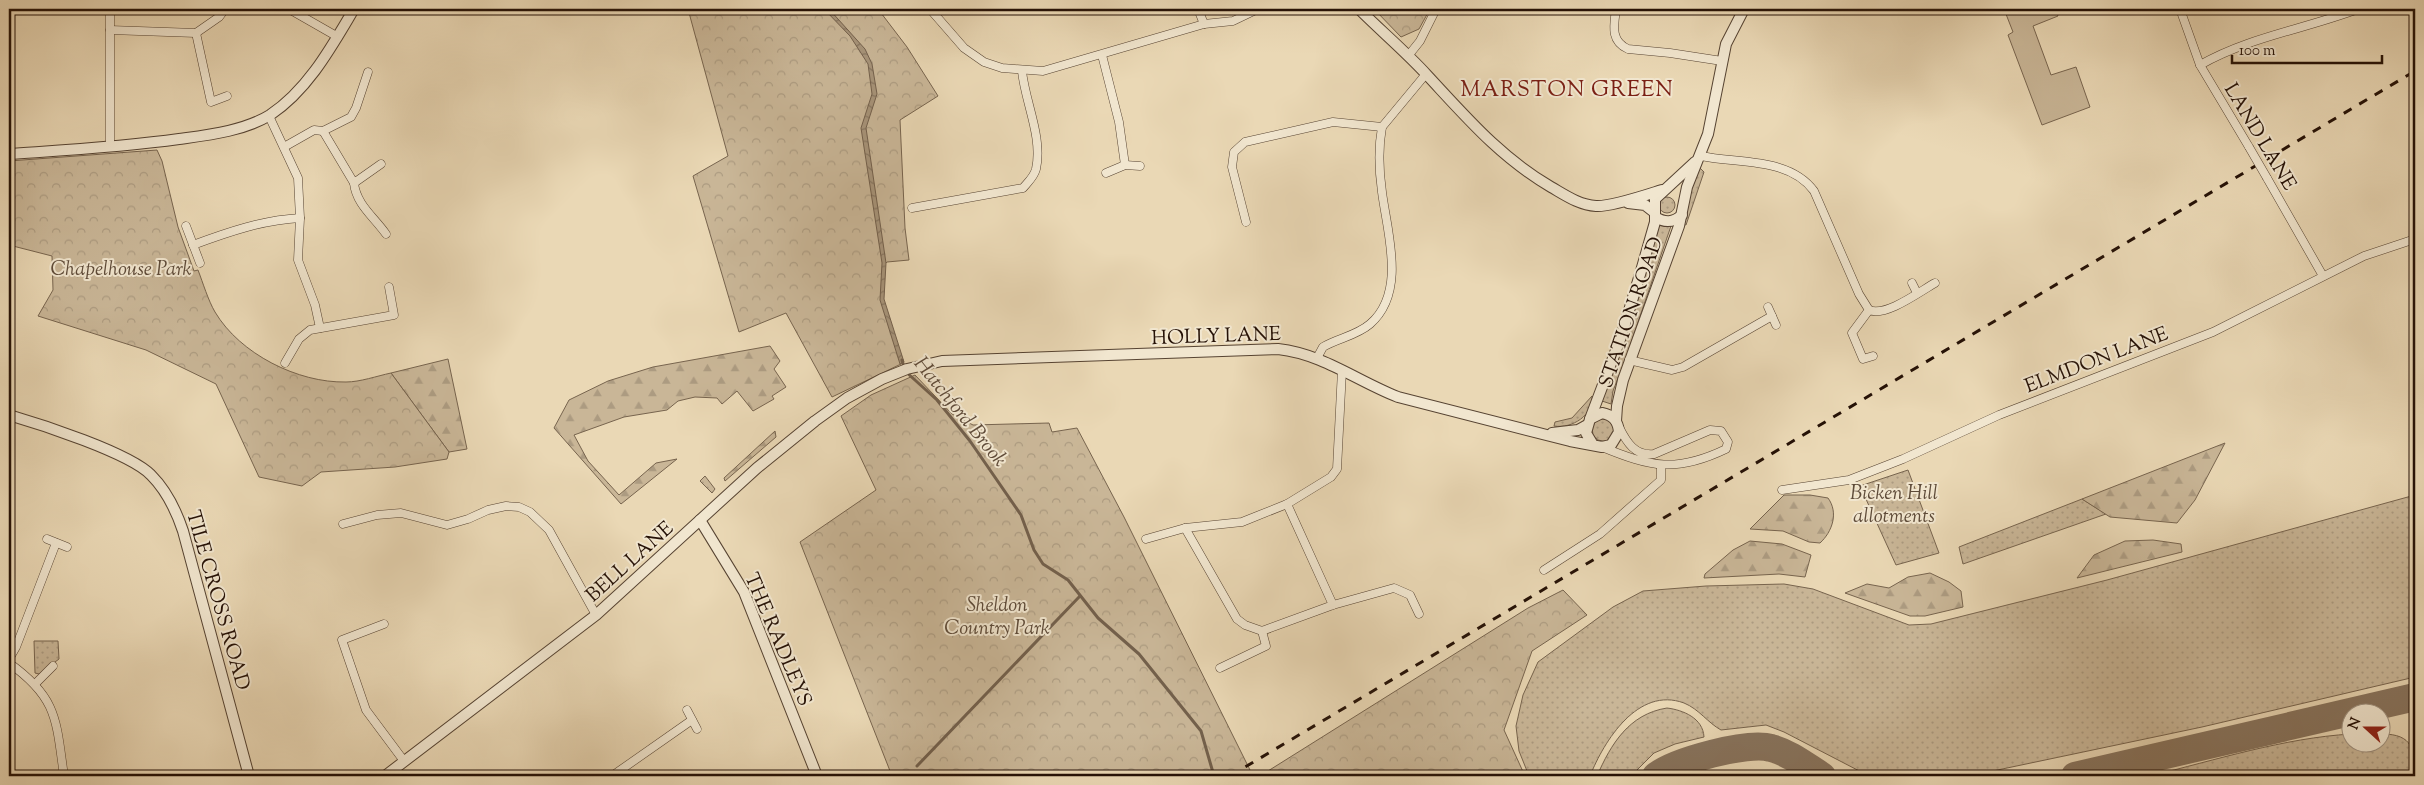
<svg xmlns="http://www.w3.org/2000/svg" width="2424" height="785" viewBox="0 0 2424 785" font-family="'Sorts Mill Goudy',serif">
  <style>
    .grass { fill: url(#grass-dots); stroke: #77644e }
    .forest { fill: url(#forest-firs); stroke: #77644e }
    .park { fill: url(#park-crowns); stroke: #77644e }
    .pitch { fill: #c9b697; stroke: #77644e }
    .water { fill: url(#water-waves); stroke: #73604c }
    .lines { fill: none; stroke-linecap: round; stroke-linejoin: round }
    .stream { stroke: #73604c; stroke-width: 3 }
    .taxiway { stroke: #88745e; stroke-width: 28 }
    .minor-casing { stroke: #564332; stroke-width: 9 }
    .tertiary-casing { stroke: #564332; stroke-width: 12 }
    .minor { stroke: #f1e6cf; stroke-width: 8 }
    .tertiary { stroke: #f1e6cf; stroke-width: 10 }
    .rail { stroke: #251106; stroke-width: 3; stroke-dasharray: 9 9; stroke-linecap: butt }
    .minor-bridge-casing { stroke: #564332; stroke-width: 9; stroke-linecap: butt }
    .minor-bridge { stroke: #f1e6cf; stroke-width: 8 }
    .labels { text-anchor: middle; stroke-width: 4; stroke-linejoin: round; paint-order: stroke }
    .street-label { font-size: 20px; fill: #251106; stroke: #f1e6cf }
    .park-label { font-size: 20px; font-style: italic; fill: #5e4b39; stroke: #f1e6cf }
    .water-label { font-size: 21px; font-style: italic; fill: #604c3a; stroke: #f1e6cf }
    .quarter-label { font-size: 22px; letter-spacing: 1px; fill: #7a1f14; stroke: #f1e6cf }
  </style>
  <defs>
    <pattern id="grass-dots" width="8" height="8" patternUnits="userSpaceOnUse" patternTransform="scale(1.25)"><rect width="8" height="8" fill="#c9b697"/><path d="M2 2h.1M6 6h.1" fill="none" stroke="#ac9b81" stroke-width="1.8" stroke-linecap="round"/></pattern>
    <pattern id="forest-firs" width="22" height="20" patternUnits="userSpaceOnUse" patternTransform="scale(1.25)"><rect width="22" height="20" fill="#c9b697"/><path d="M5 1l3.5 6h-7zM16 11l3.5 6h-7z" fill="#ac9b81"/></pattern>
    <pattern id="park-crowns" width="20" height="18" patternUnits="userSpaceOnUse" patternTransform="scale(1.25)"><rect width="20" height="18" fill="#c9b697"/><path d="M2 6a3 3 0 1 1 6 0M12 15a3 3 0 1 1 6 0" fill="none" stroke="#ac9b81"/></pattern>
    <pattern id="water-waves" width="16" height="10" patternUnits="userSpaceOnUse" patternTransform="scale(1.25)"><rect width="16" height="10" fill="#a7947a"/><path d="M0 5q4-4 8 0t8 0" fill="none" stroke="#887762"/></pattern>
  </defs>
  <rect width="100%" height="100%" fill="#ead8b5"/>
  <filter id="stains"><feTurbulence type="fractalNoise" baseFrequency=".004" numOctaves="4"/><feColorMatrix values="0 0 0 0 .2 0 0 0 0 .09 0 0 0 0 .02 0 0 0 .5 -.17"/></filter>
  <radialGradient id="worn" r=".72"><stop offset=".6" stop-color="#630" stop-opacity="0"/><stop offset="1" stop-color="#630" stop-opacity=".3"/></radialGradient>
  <g class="grass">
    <path d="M1700,168L1704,172L1686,225L1682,224C1689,205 1690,186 1700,168Z"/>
    <circle cx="1667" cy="205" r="8"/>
    <polygon points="1656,224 1671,226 1625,360 1613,391 1611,404 1602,401 1641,291"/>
    <path d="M1592,396C1594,415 1572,429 1554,426L1555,422L1572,418Z"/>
    <circle cx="1603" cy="430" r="11"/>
    <polygon points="1908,470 1939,553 1896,565 1860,486"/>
    <polygon points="705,476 715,489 712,493 700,481"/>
    <path d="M2415,495V677L2202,727L1969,776H1869L1784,732L1766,725L1721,730C1708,723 1699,709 1684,703C1638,686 1604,741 1590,776H1529L1519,751L1516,726L1523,695L1538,662L1613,607L1643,591L1706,586L1784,584L1813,589L1909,625L1931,624L2107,580Z"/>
    <polygon points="2082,499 2106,514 1963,564 1959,547"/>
    <polygon points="34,641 58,641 59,659 39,674 35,673"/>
    <path d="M1667,708C1683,710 1703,718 1704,737L1675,744L1654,753L1631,776H1597C1611,744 1629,714 1667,708Z"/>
    <path d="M2351,734L2352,742H2382V734C2413,734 2415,750 2415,776H2150C2216,760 2284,738 2351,734Z"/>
    <polygon points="1753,771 1773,776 1719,776"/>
  </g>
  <g class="forest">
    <polygon points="770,346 780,361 774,369 786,387 772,396 774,399 753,411 737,391 722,404 717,398 695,397 678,401 667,410 624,417 574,435 588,461 619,495 656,463 677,459 621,504 554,428 569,400 608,381 653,367"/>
    <polygon points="448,359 467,449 449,452 391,373"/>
    <polygon points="775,431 776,437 725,481 724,478"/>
    <polygon points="2225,443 2195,500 2177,523 2110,517 2082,499"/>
    <path d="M1784,495H1810L1828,498C1839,513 1832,532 1820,543L1809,542L1783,531L1750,529Z"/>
    <polygon points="2153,540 2181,544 2182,552 2077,578 2094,555 2125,541"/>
    <polygon points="1750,541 1782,544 1811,555 1805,577 1779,574 1704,578 1705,574 1733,550"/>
    <polygon points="1930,573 1949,582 1961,591 1963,607 1925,616 1910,616 1845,593 1867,584 1889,588 1908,577"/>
  </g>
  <g class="park">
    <polygon points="688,9 878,9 907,47 938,96 900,120 905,228 909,260 887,262 884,265 881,298 901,364 832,397 786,313 739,332 693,176 728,156"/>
    <polygon points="1374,9 1430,9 1419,29 1401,37"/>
    <path d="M157,150L162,161L178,227L194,271L198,270C203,283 208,300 215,312C240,354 298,383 346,382C360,382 377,376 391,373L449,452L447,459L395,467L321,472L302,486L259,477L216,384L146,350L38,316L53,290L52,256L9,245V161Z"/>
    <polygon points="915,375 952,414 973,425 1049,423 1052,432 1077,428 1124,517 1253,776 892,776 800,542 876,490 841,416 871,395"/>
    <polygon points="1563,590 1587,615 1532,651 1504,730 1525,776 1260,776 1528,608"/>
  </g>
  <polygon class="pitch" points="2004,9 2055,9 2058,16 2033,26 2051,75 2076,67 2090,107 2042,125 2008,35 2013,32"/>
  <polygon class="water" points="824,9 829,9 865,49 872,64 877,94 866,128 886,263 884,299 904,362 900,364 880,300 882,263 861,128 872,94 868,64 850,36"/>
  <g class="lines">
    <g class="stream">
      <polyline points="902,360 905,371 937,400 970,441 1021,515 1034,550 1043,564 1068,580 1098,618 1139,654 1201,731 1214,776"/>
      <polyline points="917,766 1080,596"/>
    </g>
    <g class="taxiway">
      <path d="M1656,776C1675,761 1748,741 1771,748C1790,753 1806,766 1822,776"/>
      <polyline points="2075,776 2415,697"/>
    </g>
    <g class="minor-casing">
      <g id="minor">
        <polyline points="289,9 338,37"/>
        <polyline points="930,9 964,48 984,62 1002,68 1043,71 1204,24 1233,21 1258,9"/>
        <polyline points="1198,9 1204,24"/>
        <path d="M1616,9C1614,25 1610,41 1628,49L1670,53L1722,61"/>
        <polyline points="2180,9 2200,65 2249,147"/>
        <polyline points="110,30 196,33 219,17 225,9"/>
        <polyline points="196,33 211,102 227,96"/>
        <polyline points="1102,55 1119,122 1125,165"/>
        <polyline points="1408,56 1420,41 1436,9"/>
        <path d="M2200,65C2249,37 2305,29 2358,9"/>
        <polyline points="269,116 298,178 300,218 298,260 315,305 320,328"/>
        <polyline points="323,131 354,183 381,164"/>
        <polyline points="110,147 110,9"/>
        <polyline points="284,147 314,130 323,131 351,117 356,108 368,72"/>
        <path d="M1701,156C1738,164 1789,157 1814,191L1859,294L1869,310L1852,333L1863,359L1873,356"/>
        <polyline points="1106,173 1125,165 1140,166"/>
        <polyline points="2267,178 2323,276"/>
        <path d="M354,183C356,204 374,217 386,234"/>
        <path d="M912,208L1023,188C1028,182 1034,177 1036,169C1043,137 1025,102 1022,71"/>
        <polyline points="1246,222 1232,167 1234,152 1245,142 1333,122 1382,127"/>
        <polyline points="186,226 200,263"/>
        <path d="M193,245C228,232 263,220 300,218"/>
        <polyline points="1912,283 1917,293"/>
        <polyline points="1768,307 1776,325"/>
        <path d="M1869,310C1886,317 1919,292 1935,283"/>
        <path d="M1317,358L1323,347C1338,338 1356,336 1370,324C1407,292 1387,232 1382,192C1379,171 1378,149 1382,127L1426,74"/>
        <polyline points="1629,360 1672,370 1683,367 1772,316"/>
        <polyline points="285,363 299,339 310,330 394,315 389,287"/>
        <path d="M1602,447C1651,467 1676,473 1726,449L1728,442L1721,431L1710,430L1654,454C1635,456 1627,443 1619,427"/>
        <polyline points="1782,490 1849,480 1903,459 1999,415 2213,332 2364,256 2415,239"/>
        <polyline points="1287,504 1333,605"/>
        <polyline points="343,524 377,515 401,513 447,525 468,519 488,510 506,506 519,507 530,512 549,530 596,615"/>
        <polyline points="1185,528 1237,619 1245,625 1262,631 1333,605 1394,588 1410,595 1419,614"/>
        <polyline points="47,539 67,547"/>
        <polyline points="1146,539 1185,528 1242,522 1287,504 1331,477 1337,469 1342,370"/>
        <polyline points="1544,570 1600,534 1661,480 1661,465"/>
        <polyline points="384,624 342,640 366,710 404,761"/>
        <polyline points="9,659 16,647 56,543"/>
        <path d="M9,663C58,698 56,720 64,776"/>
        <polyline points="1220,668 1266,646 1262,631"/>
        <polyline points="35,684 53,666"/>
        <polyline points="687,710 697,729"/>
        <polyline points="612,776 692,720"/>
      </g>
    </g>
    <g class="tertiary-casing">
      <g id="tertiary">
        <path d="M1359,9C1381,31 1406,52 1427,75C1467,118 1500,157 1551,187C1565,195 1579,205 1596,206C1611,207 1646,195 1662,190"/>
        <path d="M9,154C66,150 122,147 179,139C208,135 244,131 270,115C308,90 332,46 354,9"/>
        <polyline points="1628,203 1645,205 1654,212"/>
        <path d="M1655,217C1665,223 1673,223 1682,215"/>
        <path d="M9,415C40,424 130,453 151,475C167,491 176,510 183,531L249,776"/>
        <polyline points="1590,419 1621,337 1641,271 1655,222 1655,199 1695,162"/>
        <polyline points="1616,421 1617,406 1623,380 1679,226 1687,187 1708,134 1726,44 1744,9"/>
        <polyline points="1552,433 1578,430 1587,425"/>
        <polyline points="700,520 744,592 817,776"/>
        <path d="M385,776L596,615L757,468L815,421L847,398L882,379L907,369L942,361L1278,349C1323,354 1357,381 1398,397L1570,441L1602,447L1611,445L1619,432C1618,421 1613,415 1602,413L1590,419L1586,433L1592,443"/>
      </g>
    </g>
    <use href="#minor" class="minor"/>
    <use href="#tertiary" class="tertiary"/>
    <polyline class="rail" points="1230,776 2415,71"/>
    <g class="minor-bridge-casing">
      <polyline id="minor-bridge" points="2249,147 2267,178"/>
    </g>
    <use href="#minor-bridge" class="minor-bridge"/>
  </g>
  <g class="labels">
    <g class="street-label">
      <text transform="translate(2261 136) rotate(59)" y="7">LAND LANE</text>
      <text transform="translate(1630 312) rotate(-71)" y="7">STATION ROAD</text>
      <text transform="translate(1216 335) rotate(-2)" y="7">HOLLY LANE</text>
      <text transform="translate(2096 359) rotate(-21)" y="7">ELMDON LANE</text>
      <text transform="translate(629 561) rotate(-42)" y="7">BELL LANE</text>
      <text transform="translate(219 600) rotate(74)" y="7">TILE CROSS ROAD</text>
      <text transform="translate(779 639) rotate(67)" y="7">THE RADLEYS</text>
    </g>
    <g class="park-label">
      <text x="121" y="275">Chapelhouse Park</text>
      <text x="1894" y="499">Bicken Hill<tspan x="1894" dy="23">allotments</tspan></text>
      <text x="997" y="611">Sheldon<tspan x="997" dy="23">Country Park</tspan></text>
    </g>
    <g class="water-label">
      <text transform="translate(961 411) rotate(51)" y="7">Hatchford Brook</text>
    </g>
    <g class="quarter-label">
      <text x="1567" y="96">MARSTON GREEN</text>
    </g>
  </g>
  <rect width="2424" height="785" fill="none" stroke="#ead8b5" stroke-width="30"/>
  <rect x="10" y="10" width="2404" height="765" fill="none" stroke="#251106" stroke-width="2.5"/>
  <rect x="15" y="15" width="2394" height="755" fill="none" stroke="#251106"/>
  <g transform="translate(2366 728) rotate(291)"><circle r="24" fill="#f1e6cf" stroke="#9f917f"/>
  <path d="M0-4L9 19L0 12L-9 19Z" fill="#8f2418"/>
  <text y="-8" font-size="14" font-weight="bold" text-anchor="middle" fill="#251106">N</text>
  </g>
  <path d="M2232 55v8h150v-8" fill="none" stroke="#251106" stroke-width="2.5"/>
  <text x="2239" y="55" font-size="15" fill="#251106" stroke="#f1e6cf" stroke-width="4" paint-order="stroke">100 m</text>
  <rect width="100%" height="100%" filter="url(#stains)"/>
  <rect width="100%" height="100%" fill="url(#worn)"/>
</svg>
